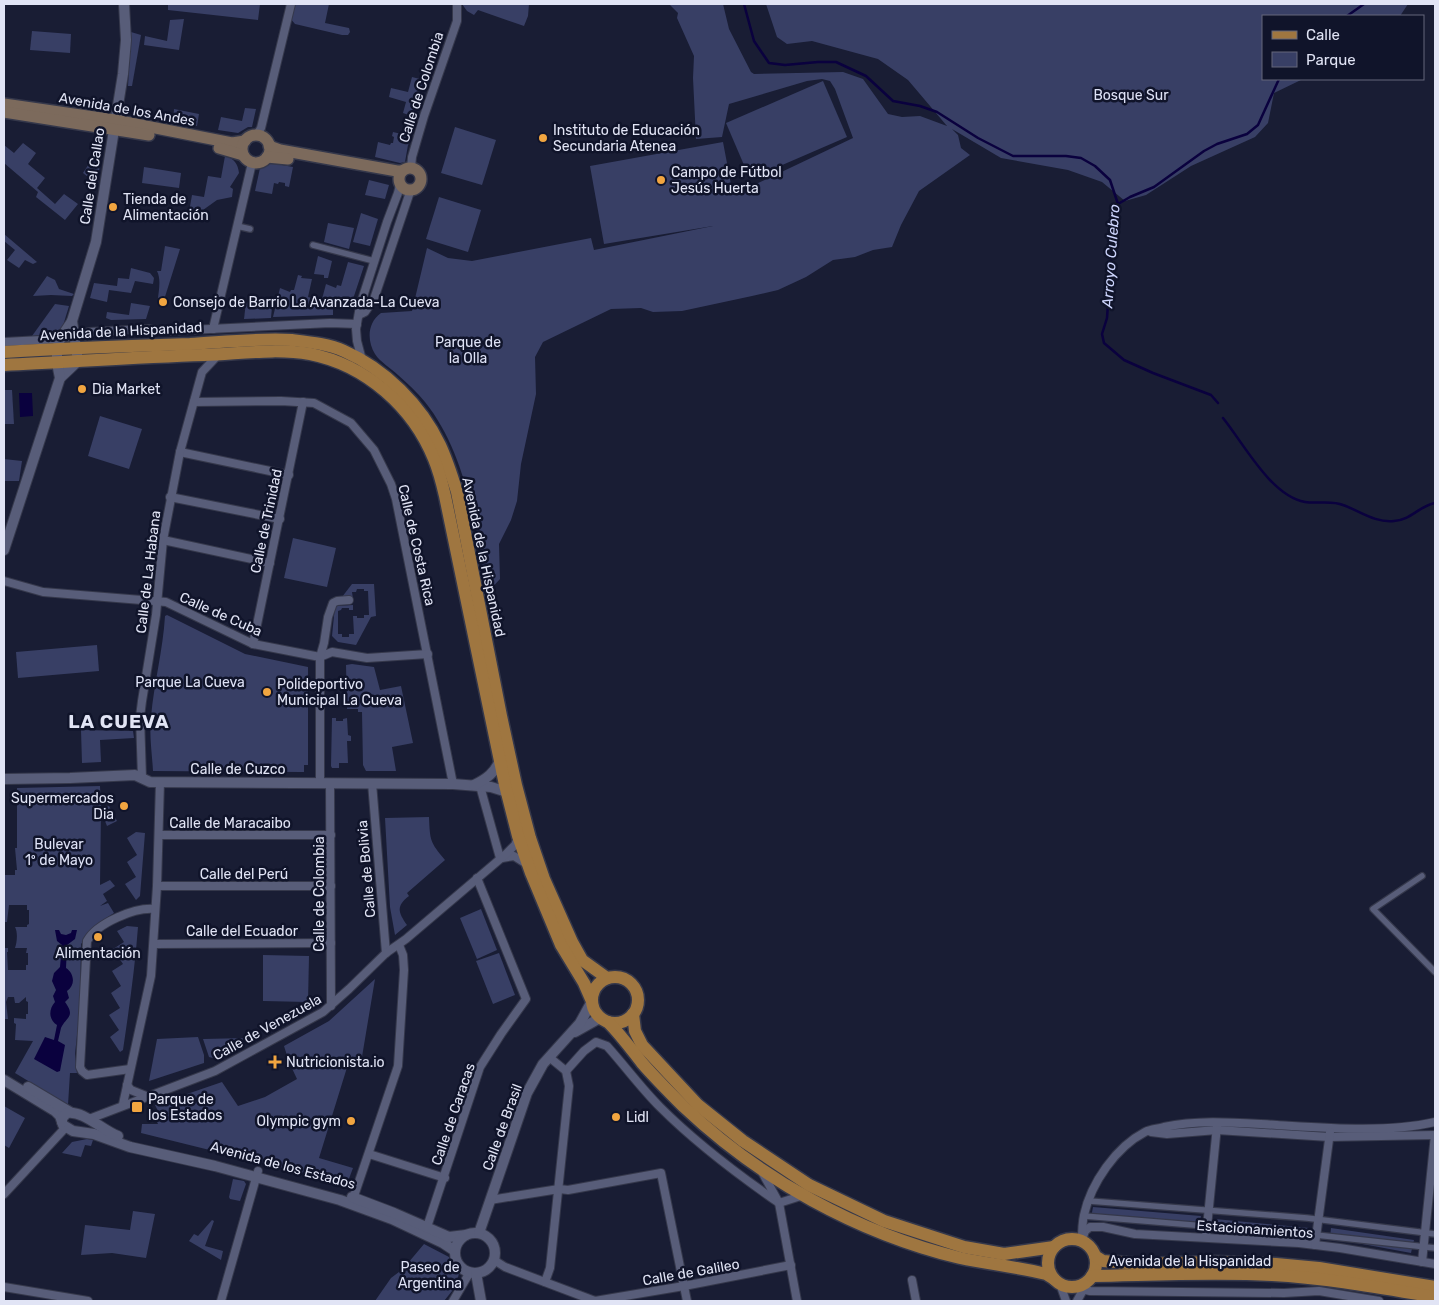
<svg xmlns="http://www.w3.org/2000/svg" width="1439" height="1305" viewBox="0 0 1439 1305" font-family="Rubik,sans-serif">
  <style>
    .green { fill: #383f65 }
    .water { fill: #0a013e }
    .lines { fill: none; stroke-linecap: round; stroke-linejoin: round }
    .stream { stroke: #0a013e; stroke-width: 2.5 }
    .pedestrian-casing { stroke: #35384b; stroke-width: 8 }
    .minor-casing { stroke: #35384b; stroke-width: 10 }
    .tertiary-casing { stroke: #35384b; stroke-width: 12 }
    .secondary-casing { stroke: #35384b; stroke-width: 14 }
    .primary-casing { stroke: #35384b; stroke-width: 15 }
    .pedestrian { stroke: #585d79; stroke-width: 5.5 }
    .minor { stroke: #585d79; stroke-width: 8 }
    .tertiary { stroke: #585d79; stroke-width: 10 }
    .secondary { stroke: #7c6a5c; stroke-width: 11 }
    .primary { stroke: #9f7640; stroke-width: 12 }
    .poi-dot { fill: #f1a540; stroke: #10142a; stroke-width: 2 }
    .labels { text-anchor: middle; stroke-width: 5; stroke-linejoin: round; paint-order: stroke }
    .street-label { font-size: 14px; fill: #e1e4f5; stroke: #10142a }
    .park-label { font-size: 14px; fill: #dee2f6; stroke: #10142a }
    .poi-label { font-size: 14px; fill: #e1e4f5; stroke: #10142a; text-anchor: start }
    .water-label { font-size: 15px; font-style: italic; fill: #ccd4fc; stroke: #10142a }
    .district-label { font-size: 19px; font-weight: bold; letter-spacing: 1px; fill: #e1e4f5; stroke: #10142a }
  </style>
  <rect width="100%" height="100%" fill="#191d34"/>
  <g class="green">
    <polygon points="168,4 260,4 258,20 168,10"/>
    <polygon points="294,4 329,4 325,23 349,28 350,32 348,35 342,35 295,24 290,18"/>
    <polygon points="462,4 529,4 528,16 524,26 478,10 474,15 467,11"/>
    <path d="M671,4H723L729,29L751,72L754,74L843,72L863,79L888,114L902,117L920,116L947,126L908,80L878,59L812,41L787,44L777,37L766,4H1408L1400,16H1263V79H1303L1274,93L1268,123L1255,137L1191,166L1146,195L1125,201L1102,182L1068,170L1001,158L952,129L958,135L961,148L970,155L919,191L901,225L892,247L873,250L855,257L833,260L806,277L778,290L752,296L682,311L653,312L641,308L611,309L543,342L535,357L536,394L521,464L517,501L511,520L499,544L500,579L487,593C477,529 466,453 425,402C417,392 407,383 398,375C391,368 380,362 375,354C367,341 367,323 381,313L412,311L427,248L448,258L472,261L591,238L594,250L713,226L604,244L590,166L723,142L733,195L853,138L835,89L830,81L822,79L807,81L729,104L722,137L696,139L693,78L694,56L677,18L678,13L670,5Z"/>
    <polygon points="184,19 179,50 144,45 145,36 167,41 170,20"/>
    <polygon points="32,31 71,34 70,53 30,50"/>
    <polygon points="131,32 141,35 132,86 128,86"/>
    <polygon points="412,77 424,80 414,117 403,113 406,102 389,97 391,88 408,92"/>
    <polygon points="823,81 847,137 750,179 726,123"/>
    <polygon points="245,108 256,109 252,127 248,127 238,133 218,130 221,117 242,121"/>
    <polygon points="174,109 199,114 197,126 173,122"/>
    <polygon points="455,127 496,140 482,185 441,173"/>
    <polygon points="393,132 410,136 411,140 408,145 405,162 400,163 375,157 378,142 390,145 391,143 393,143 394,137 392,136"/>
    <polygon points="23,143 36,153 28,164 45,178 37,188 55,204 64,194 78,204 65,220 36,197 38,192 4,163 4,145 14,153"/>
    <path d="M225,156C234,158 238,164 239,173L230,187L233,189L232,197L217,200L196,215L189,212L192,195L204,197L208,176L221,178Z"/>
    <polygon points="92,159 100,159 98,185 83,173"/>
    <polygon points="271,163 293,167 289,187 285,186 285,183 279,182 278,184 274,183 272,194 255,191 260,168"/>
    <polygon points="144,167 181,173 179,188 142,183"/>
    <polygon points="369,180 389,185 385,199 365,195"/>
    <polygon points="439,197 481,210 468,252 426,239"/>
    <polygon points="361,213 378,219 370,246 353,242"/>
    <polygon points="328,223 354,228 349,249 324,242"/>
    <polygon points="4,234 37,262 33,264 25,260 19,268 7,260 15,250 4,241"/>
    <path d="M165,246L180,249L164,300L158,298C159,289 161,279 157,271H161Z"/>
    <polygon points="318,256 332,261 328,278 324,278 324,275 314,274"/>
    <polygon points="348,262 364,266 353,299 344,306 333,307 333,315 273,317 280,288 290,292 291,290 294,290 298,275 302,276 301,278 312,279 308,297 312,298 311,300 318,301 319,299 322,299 326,284 336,288 337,285 341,286"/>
    <polygon points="131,268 150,273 154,278 153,284 135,281 131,293 109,290 107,302 90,298 94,283 117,286 118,278 129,279"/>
    <polygon points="47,276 55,280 59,289 74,294 72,296 51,295 33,296"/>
    <polygon points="246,302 272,307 271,318 244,319"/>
    <polygon points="131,303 150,306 146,319 111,320 106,318 107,312 129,315"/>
    <polygon points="55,304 69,306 62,329 58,333 32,336"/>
    <polygon points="4,390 12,390 14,424 4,424"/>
    <polygon points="100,416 142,429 129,469 88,456"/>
    <polygon points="4,459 22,461 19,481 4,481"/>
    <polygon points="293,538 336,548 327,587 284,578"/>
    <polygon points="352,584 374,584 376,616 371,617 356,645 338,642 332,636 335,606 353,605 353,610 349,610 349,608 342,608 341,610 338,611 338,634 342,634 342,637 349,637 349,634 354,634 353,616 357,616 357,618 364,618 364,615 369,615 368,591 364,591 364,589 357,589 356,592 352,592 353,599 343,599 342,597"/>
    <path d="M167,615L245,654L308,667V765H304V772L153,771C152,753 149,735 151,717C154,683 163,650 165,616Z"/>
    <polygon points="97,645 99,671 18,678 16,652"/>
    <polygon points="352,664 374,667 380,690 401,686 413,743 392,747 396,771 366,771 363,765 362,712 358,712 358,709 347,709 346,665"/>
    <polygon points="332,718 336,718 336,721 343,721 343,719 347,718 348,735 351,736 351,741 347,741 348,763 339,763 339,768 332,768 331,766"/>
    <polygon points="81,730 133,731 134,738 100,740 101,762 82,763"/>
    <path d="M100,786L101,809L109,806L117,821L107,826L101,811L100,885L110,880L115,886L103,894L107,901L100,906L108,903L114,913L100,922L81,944L80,1008L75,1054L77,1073H70L68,1105L15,1073L33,1041L15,1040L16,1024L14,1023V1018L26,1019V1014H28V1002L26,1001V997L19,1003H15L14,997H8L6,1002L8,1019H4V948H8V952H7L8,970H26V965H28V953H26L27,948H15C17,943 18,932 15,927H27V925L29,924V910H27V905H9L7,922H4V875H15V870H17L15,848H17V788Z"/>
    <path d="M429,817C430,841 430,842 445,860L407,893L409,896C396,906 398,912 407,925L395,935L390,907L385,818Z"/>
    <polygon points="136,832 145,833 140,896 136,900 125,884 136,877 127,862 137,855 127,838"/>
    <polygon points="481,909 497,950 477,959 460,918"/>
    <path d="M127,926L138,927C135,968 129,1009 123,1050L120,1052L110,1037L119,1030L109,1015L120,1008L111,993L121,986L112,971L123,964L113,949L124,942L117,931Z"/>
    <polygon points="499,953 515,995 493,1004 476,961"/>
    <polygon points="263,955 309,956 308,1002 263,1001"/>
    <polygon points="375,979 361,1063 349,1061 319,1158 353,1168 347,1184 141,1133 142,1124 158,1124 154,1116 159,1113 155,1105 222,1082 238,1106 265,1097 297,1079 289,1062 284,1046 329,1021"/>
    <polygon points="198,1037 204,1055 204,1063 149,1081 157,1039"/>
    <polygon points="247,1038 213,1058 209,1057 203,1039"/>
    <polygon points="4,1106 25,1118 9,1148 4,1145"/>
    <polygon points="87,1139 93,1140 91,1146 85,1145 81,1157 62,1153 72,1142"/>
    <polygon points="233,1179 244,1181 246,1184 240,1201 230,1199 229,1197"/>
    <polygon points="1093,1207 1201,1216 1199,1227 1091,1218"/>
    <polygon points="133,1211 155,1214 146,1258 112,1253 81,1255 85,1225 130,1230"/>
    <polygon points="1215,1219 1309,1228 1308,1238 1214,1229"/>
    <polygon points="212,1220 214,1221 205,1246 223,1251 221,1260 189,1241 194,1234 198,1236"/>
    <polygon points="1331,1228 1414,1240 1411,1253 1330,1238"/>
    <polygon points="424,1244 449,1257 451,1263 459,1273 456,1286 444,1301 375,1301 391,1278 403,1269"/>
  </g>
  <g class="water">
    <polygon points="19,393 32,393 33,416 20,417"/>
    <path d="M55,930H59L61,934L66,935L71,933L72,930H77L75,939L67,945L66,968C74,973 76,985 67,991L69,998L65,1002C76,1017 66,1017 61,1028C60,1032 59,1037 58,1041L65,1045L60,1071L57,1072L34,1059L45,1037L54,1040L57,1025C49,1020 48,1010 55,1002L53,996L56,990L52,981L54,973L60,967L62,945L57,941Z"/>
  </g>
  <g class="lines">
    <g class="stream">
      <polyline points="744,4 754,41 769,63 785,65 818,62 836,62 866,76 893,101 920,106 937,112 978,138 1013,156 1066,156 1081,158 1095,166 1110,180 1118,204 1117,223 1111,261 1107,318 1102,334 1104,343 1124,360 1153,373 1211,395 1218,403"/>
      <polyline points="1347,16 1364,4"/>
      <polyline points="1118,204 1130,197 1154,187 1204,151 1217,144 1247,134 1258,125 1279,79"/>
      <path d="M1223,418C1244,444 1271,496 1305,502C1317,504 1332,500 1343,505C1360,511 1375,523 1394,521C1411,520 1419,506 1435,503"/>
    </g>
    <g class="pedestrian-casing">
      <g id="pedestrian">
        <polyline points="237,226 250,229"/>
        <polyline points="313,245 374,261"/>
        <polyline points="1422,876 1373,909 1435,972"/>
        <polyline points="1089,1201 1307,1218 1435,1234"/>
        <polyline points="1084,1216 1316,1235 1435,1248"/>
      </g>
    </g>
    <g class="minor-casing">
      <g id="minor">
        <polyline points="256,136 261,128 291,4"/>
        <polyline points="411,168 412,157 424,116 457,21 457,4"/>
        <polyline points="359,315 365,312 374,299 411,189"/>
        <polyline points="213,329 252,163"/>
        <polyline points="4,342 60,339 89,332 148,329 168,331 330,323 357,324"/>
        <polyline points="362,360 357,341 356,329 360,306 387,222 398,193 400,184"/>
        <polyline points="194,402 281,401 314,403 351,423 374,450 391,484 396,499 453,784"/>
        <polyline points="180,452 289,475"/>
        <polyline points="170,497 280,519"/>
        <polyline points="163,540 270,563"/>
        <polyline points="4,581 43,592 166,602 253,644 320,657 332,652 367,658 428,654"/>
        <polyline points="253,644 303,402"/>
        <polyline points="142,778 140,717 142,701 156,615 163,540 180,452 202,372 218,355"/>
        <polyline points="320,783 320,657 324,643 328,617 333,603 337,601 349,600"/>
        <polyline points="330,783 331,1006"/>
        <polyline points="372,783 386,953"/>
        <polyline points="480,786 500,858"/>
        <polyline points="159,835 331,835"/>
        <polyline points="502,858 514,856 528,865"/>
        <polyline points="157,886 331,886"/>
        <polyline points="154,944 331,943"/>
        <path d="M130,1069L87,1075L82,1071L80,1067L87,941C97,923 135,907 155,909"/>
        <path d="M566,1071L584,1051L596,1042L607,1046C625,1066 641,1088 660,1107C697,1144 737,1174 779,1203"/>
        <polyline points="127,1085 131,1090 146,1096"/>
        <polyline points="123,1104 151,976 157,886 160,782"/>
        <polyline points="89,1119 215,1071 323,1012 349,989 386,953 406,939 506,854 515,845 518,838"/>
        <polyline points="1151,1132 1167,1134 1217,1130 1329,1137 1435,1135"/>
        <polyline points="369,1154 445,1178"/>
        <polyline points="762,1172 779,1203 797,1301"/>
        <polyline points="4,1194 66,1127"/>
        <polyline points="490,1200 559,1189 568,1190 661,1173 687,1301"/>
        <polyline points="352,1202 398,1066 404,970 403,955 399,945"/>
        <polyline points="779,1203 804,1195"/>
        <polyline points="427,1227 480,1067 501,1034 526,999 477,878"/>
        <polyline points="1083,1237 1085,1231 1090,1227 1103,1227 1135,1234 1299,1243 1340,1248 1435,1264"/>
        <polyline points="1206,1237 1217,1126"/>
        <path d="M1082,1241C1082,1233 1082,1224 1084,1215C1091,1183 1116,1147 1145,1132C1151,1129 1158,1129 1164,1127C1201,1119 1239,1123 1277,1125C1326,1128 1387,1133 1435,1122"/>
        <polyline points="1315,1245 1330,1132"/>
        <polyline points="494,1260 505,1267 595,1301 684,1286 791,1265"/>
        <polyline points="1422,1262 1435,1135"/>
        <polyline points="912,1280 916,1301"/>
        <polyline points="545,1282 550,1268 569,1086 566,1071 549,1057"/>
        <polyline points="1060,1284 1066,1301"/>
        <polyline points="4,1287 88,1301"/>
        <polyline points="1074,1287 1090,1291 1284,1293 1319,1291 1379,1301"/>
        <polyline points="221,1301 258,1171"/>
        <polyline points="453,1301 470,1272"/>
        <polyline points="1077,1301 1088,1281"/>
      </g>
    </g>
    <g class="tertiary-casing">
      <g id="tertiary">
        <polyline points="60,378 78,361 72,321"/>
        <polyline points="4,550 60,378 57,363 57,349 60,339 72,321 96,242 123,74 126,40 124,4"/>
        <polyline points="4,779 70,778 135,775 150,782 453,784 491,787 507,792"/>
        <path d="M474,785C486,779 495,773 500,760"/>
        <polyline points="575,1032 600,1018"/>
        <polyline points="4,1080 55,1111 60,1116 63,1125 73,1131 94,1134 130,1147 215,1166 340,1200 392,1219 443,1243 455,1251"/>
        <polyline points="28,1087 70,1112"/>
        <path d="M62,1122V1118L67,1113C83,1110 102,1130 118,1136"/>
        <polyline points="352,1197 394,1213 449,1237 466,1235"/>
        <circle cx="475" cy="1253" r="20"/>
        <polyline points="479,1233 527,1093 543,1064 580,1023 591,1003"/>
        <polyline points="476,1273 481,1301"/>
      </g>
    </g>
    <g class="secondary-casing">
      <g id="secondary">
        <polyline points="4,104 115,120 232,143 245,141"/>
        <polyline points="4,112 149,135"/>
        <circle cx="256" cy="149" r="14"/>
        <polyline points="269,146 280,150 397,171 402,171"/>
        <polyline points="219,148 243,155"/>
        <polyline points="267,157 288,159"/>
        <circle cx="410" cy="179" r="11"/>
      </g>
    </g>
    <g class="primary-casing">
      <g id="primary">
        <path d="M4,352C66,348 128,346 190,344C224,342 258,338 292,340C309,342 329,344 344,351C385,369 421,405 440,445C447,460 452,476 457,492L501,716L516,785L530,838L544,879L572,942L582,960L607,978"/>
        <path d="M4,365C70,362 137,357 204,355C238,354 275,348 310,354C366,365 413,407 434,459C439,471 442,483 445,496L505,785L518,836L531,873L561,945L584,983L591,999"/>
        <circle cx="615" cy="1000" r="23"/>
        <polyline points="633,1014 635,1031 642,1045 698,1105 743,1141 809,1185 884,1221 964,1247 1004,1254 1054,1247"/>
        <path d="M608,1022C621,1035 631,1049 642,1063C655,1078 670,1093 684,1107C760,1179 857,1233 960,1258C988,1264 1018,1267 1046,1274L1054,1279"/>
        <circle cx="1072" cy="1263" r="24"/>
        <polyline points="1095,1256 1103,1261 1141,1264 1214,1262 1276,1264 1319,1268 1435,1287"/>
        <path d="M1092,1276C1152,1275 1212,1272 1272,1275C1327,1278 1381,1288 1435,1297"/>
      </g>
    </g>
    <use href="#pedestrian" class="pedestrian"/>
    <use href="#minor" class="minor"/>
    <use href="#tertiary" class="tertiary"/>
    <use href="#secondary" class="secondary"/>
    <use href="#primary" class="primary"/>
  </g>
  <g class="poi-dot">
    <circle cx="543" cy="138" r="5"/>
    <circle cx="661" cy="180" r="5"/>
    <circle cx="113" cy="207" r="5"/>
    <circle cx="163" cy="302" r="5"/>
    <circle cx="82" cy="389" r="5"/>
    <circle cx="267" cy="692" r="5"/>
    <circle cx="124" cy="806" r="5"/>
    <circle cx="98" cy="937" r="5"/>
    <path d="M272.5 1054.5h5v5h5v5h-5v5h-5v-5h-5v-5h5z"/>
    <rect x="131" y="1101" width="12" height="12" rx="2.5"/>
    <circle cx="616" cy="1117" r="5"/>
    <circle cx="351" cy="1121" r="5"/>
  </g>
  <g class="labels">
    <g class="street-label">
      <text transform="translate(421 87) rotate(-72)" y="5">Calle de Colombia</text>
      <text transform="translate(127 109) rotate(10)" y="5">Avenida de los Andes</text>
      <text transform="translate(92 176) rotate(-81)" y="5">Calle del Callao</text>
      <text transform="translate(121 331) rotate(-3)" y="5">Avenida de la Hispanidad</text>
      <text transform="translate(266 521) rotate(-78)" y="5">Calle de Trinidad</text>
      <text transform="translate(417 545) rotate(77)" y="5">Calle de Costa Rica</text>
      <text transform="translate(484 557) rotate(78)" y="5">Avenida de la Hispanidad</text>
      <text transform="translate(148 572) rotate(-83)" y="5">Calle de La Habana</text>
      <text transform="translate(221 614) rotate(24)" y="5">Calle de Cuba</text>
      <text x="238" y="774">Calle de Cuzco</text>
      <text x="230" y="828">Calle de Maracaibo</text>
      <text transform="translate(366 869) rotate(-95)" y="5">Calle de Bolivia</text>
      <text x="244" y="879">Calle del Perú</text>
      <text transform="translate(319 894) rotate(-90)" y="5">Calle de Colombia</text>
      <text x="242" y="936">Calle del Ecuador</text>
      <text transform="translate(267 1027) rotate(-29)" y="5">Calle de Venezuela</text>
      <text transform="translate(453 1114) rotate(-71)" y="5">Calle de Caracas</text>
      <text transform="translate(502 1127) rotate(-70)" y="5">Calle de Brasil</text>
      <text transform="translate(283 1165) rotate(15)" y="5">Avenida de los Estados</text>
      <text transform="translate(1255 1229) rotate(4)" y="5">Estacionamientos</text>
      <text x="1190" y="1266">Avenida de la Hispanidad</text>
      <text transform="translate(691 1272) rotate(-10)" y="5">Calle de Galileo</text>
    </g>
    <g class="park-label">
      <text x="1131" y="100">Bosque Sur</text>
      <text x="468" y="347">Parque de<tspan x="468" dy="16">la Olla</tspan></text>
      <text x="190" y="687">Parque La Cueva</text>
      <text x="59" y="849">Bulevar<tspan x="59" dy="16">1º de Mayo</tspan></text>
      <text x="430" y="1272">Paseo de<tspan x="430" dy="16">Argentina</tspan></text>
    </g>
    <g class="poi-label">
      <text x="553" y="135">Instituto de Educación<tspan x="553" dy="16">Secundaria Atenea</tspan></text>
      <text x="671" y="177">Campo de Fútbol<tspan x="671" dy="16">Jesús Huerta</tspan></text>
      <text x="123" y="204">Tienda de<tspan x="123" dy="16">Alimentación</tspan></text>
      <text x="173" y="307">Consejo de Barrio La Avanzada-La Cueva</text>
      <text x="92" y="394">Dia Market</text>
      <text x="277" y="689">Polideportivo<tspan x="277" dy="16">Municipal La Cueva</tspan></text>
      <text x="114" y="803" text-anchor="end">Supermercados<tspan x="114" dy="16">Dia</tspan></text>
      <text x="98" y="958" text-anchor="middle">Alimentación</text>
      <text x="286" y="1067">Nutricionista.io</text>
      <text x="148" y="1104">Parque de<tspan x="148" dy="16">los Estados</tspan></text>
      <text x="626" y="1122">Lidl</text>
      <text x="341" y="1126" text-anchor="end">Olympic gym</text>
    </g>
    <g class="water-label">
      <text transform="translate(1111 256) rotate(-86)" y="5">Arroyo Culebro</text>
    </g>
    <g class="district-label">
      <text x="119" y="728">LA CUEVA</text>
    </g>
  </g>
  <rect width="1439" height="1305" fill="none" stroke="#e1e4f5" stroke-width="10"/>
  <rect x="1262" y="15" width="162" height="65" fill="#10142a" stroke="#64677b"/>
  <rect x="1272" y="31" width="25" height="8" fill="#9f7640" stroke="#64677b"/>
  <text x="1306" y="40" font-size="15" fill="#e1e4f5">Calle</text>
  <rect x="1272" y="52" width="25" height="15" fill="#383f65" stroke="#64677b"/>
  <text x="1306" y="65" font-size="15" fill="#e1e4f5">Parque</text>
</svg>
